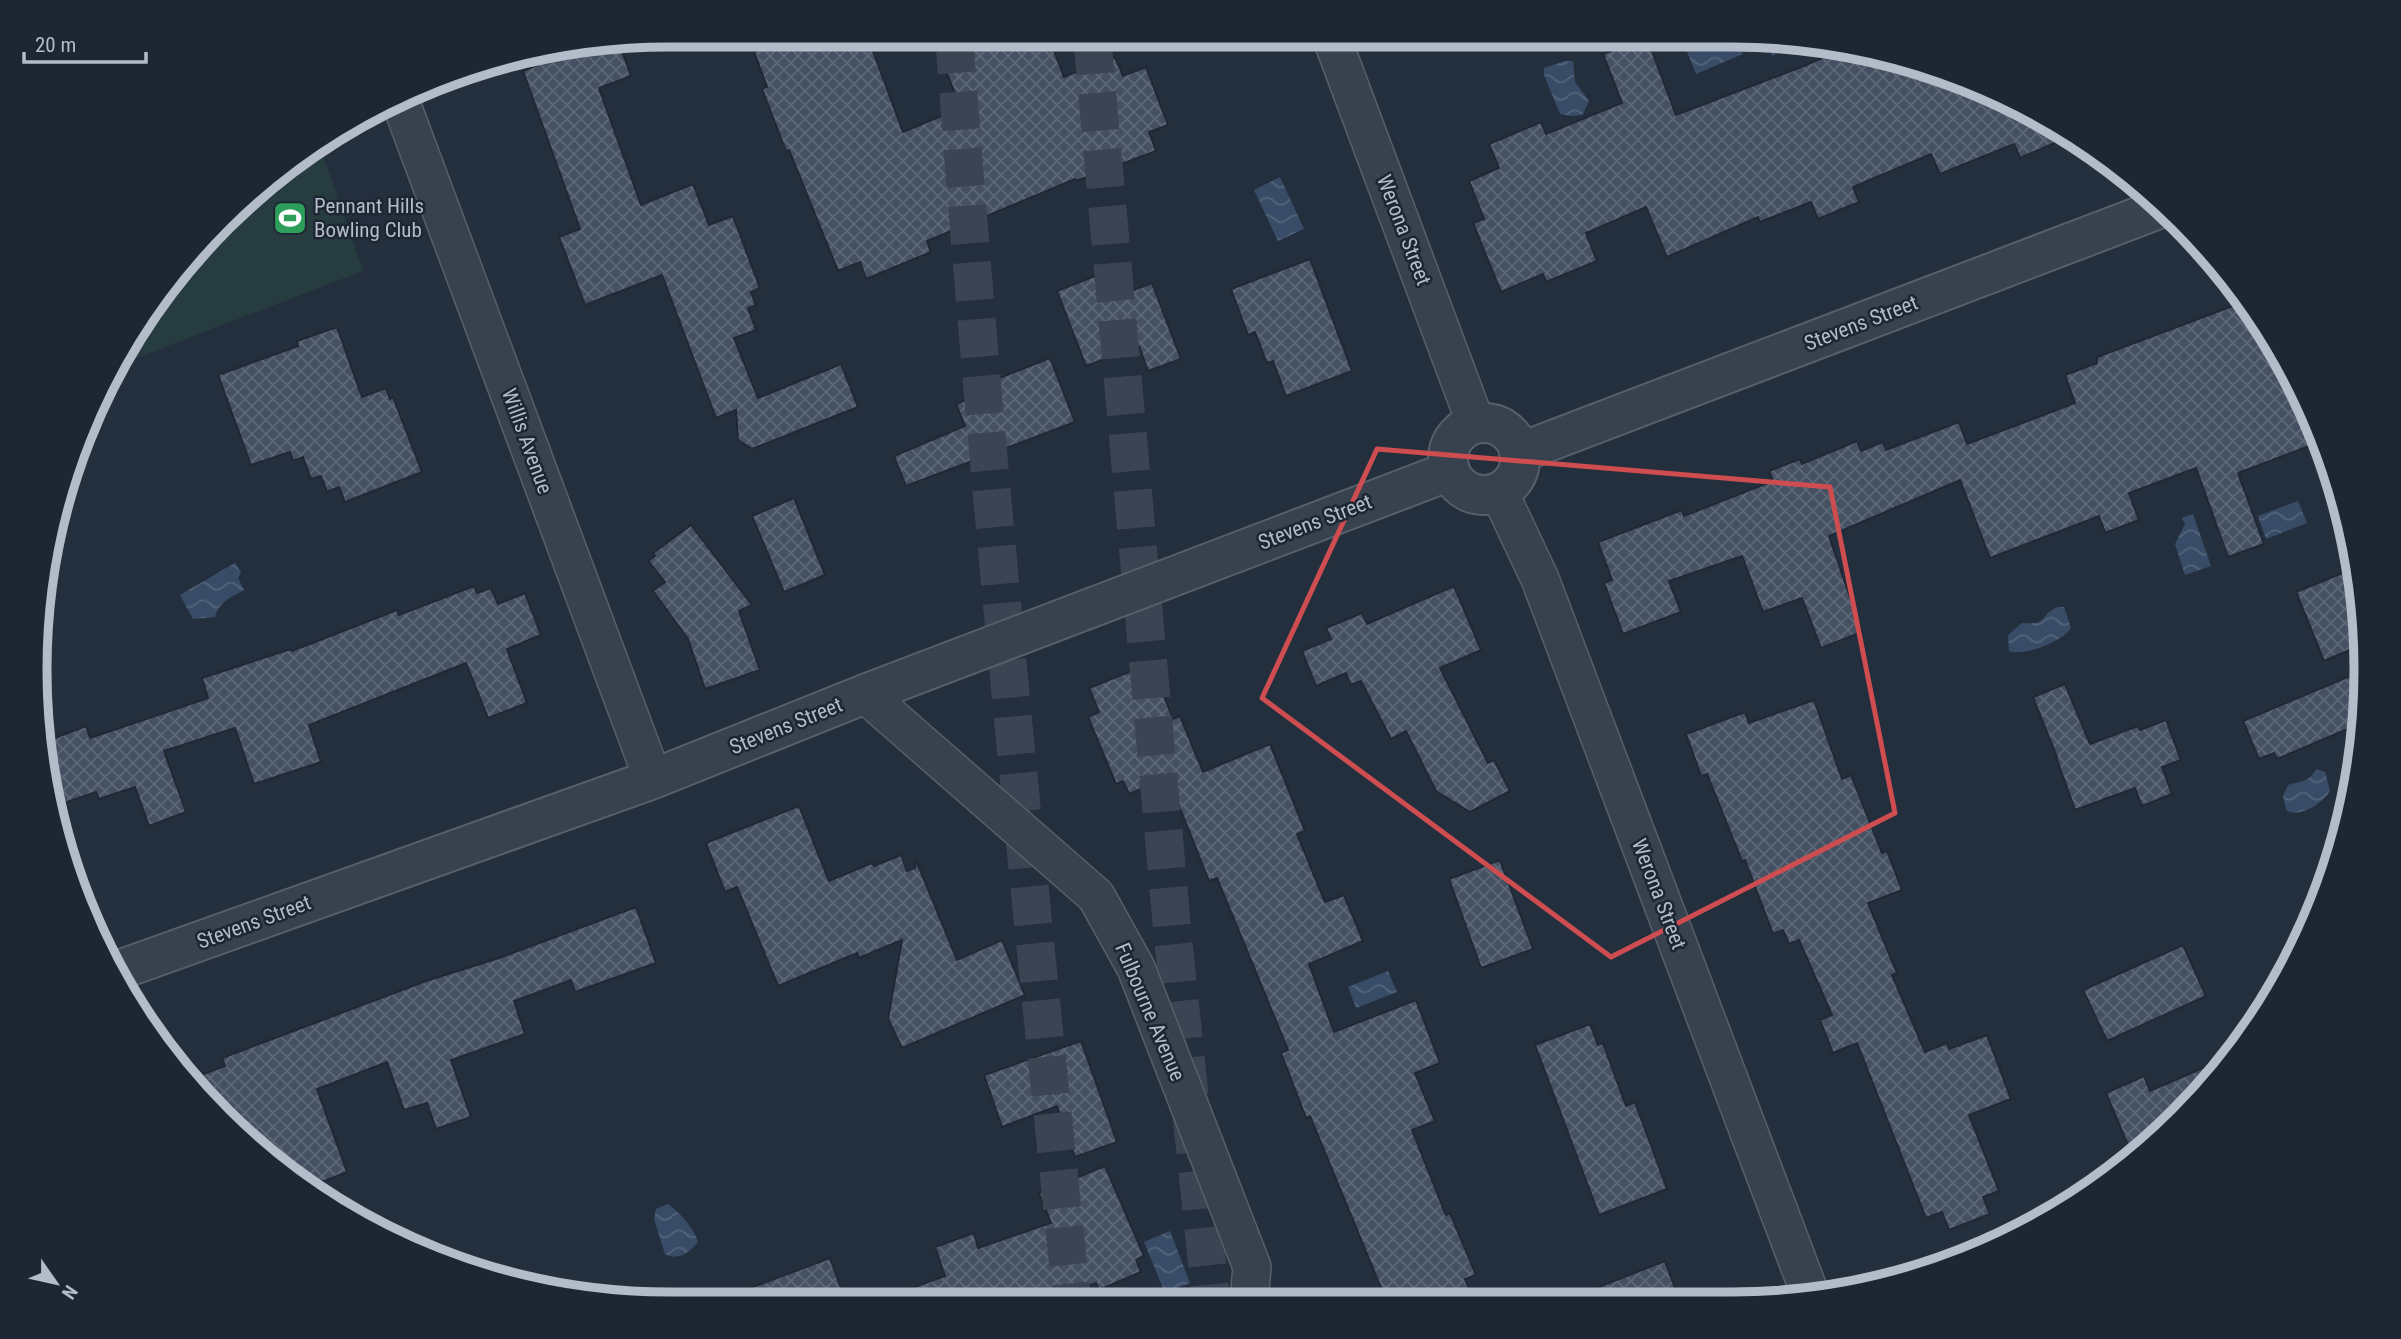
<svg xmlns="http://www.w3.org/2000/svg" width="2401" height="1339" viewBox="0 0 2401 1339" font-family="'Roboto Condensed',sans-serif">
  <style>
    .green { fill: #263c3f }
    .water { fill: url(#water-waves) }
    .building { fill: url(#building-cross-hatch); stroke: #1f2835; stroke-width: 2 }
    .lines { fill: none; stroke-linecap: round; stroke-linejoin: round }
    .motorway-tunnel { stroke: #3a4453; stroke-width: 38; stroke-dasharray: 38 19; stroke-linecap: butt }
    .minor-casing { stroke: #565f6c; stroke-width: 40 }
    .tertiary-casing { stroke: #565f6c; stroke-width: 42 }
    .minor { stroke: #38414e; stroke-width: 37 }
    .tertiary { stroke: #38414e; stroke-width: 38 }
    .marked { fill: none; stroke: #ce4d50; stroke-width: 5; stroke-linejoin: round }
    .labels { text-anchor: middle; stroke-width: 5; stroke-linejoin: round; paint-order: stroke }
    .poi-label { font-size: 21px; fill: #b4bcc9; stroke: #1d2633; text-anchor: start }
    .street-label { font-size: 21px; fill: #b4bcc9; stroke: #1d2633 }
    .rim { fill: none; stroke: #b4bcc9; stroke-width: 9 }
  </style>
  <defs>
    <pattern id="water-waves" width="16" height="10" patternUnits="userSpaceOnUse" patternTransform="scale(1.75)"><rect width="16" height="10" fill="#394c67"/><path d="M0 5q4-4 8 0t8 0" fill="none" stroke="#53647b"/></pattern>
    <pattern id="building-cross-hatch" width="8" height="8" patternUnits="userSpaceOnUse" patternTransform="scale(1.75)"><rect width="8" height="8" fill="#455162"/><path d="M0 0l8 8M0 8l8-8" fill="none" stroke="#5d6877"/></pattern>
  </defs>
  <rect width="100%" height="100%" fill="#242f3e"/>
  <polygon class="green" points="320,146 363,271 121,364 142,317 284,166"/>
  <g class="water">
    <polygon points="1717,36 1736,36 1743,54 1696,74 1686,49"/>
    <polygon points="1764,36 1789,40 1792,48 1772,56"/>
    <path d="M1565,61H1573L1575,82L1589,101L1583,114C1574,117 1569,116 1560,114L1544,75V68Z"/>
    <polygon points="1280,177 1304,229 1278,241 1254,190"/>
    <polygon points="2298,501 2307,523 2266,539 2258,516"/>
    <polygon points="2193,514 2211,566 2185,575 2175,544 2185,524 2182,518"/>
    <path d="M235,563L241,573L238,578L244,590C231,597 219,602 215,617L193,619L180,595Z"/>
    <path d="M2058,607H2064L2071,628C2064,641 2023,657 2009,651L2008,635L2022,623C2051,625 2038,615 2058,607Z"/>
    <path d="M2316,769L2325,772L2330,791C2323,803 2299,819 2286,810L2283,796L2288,785C2301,781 2309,782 2316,769Z"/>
    <polygon points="1388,971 1397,992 1356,1008 1348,987"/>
    <path d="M668,1204C679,1212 694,1228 698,1242C689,1253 678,1261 665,1254L654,1219L656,1209Z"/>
    <polygon points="1170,1231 1190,1283 1165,1293 1144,1242"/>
  </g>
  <g class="building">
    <polygon points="748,35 867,35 903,132 961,108 940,56 960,47 956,35 1048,35 1064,77 1115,57 1123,76 1146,67 1168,125 1149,132 1156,151 1076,181 1075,179 927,241 931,252 866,279 860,262 838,271 789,150 786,151 762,89 767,87"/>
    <polygon points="1647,38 1676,115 1804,66 1840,50 1935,69 2049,120 2071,136 2020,158 2014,144 1940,174 1931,154 1853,187 1859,202 1818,219 1811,202 1760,222 1758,217 1667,257 1646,207 1586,233 1597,261 1546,282 1543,274 1501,292 1473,223 1484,219 1469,181 1499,168 1489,144 1541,122 1546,134 1622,103 1603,54"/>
    <polygon points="619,43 631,76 599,88 641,205 693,184 709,225 733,216 760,288 751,292 756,305 748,308 756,330 734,338 758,398 841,364 858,407 752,449 738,440 736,410 716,418 662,275 585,305 559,237 580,229 523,71 545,62 542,56"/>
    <polygon points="1310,259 1352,371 1286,396 1273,361 1267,363 1255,332 1248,335 1231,289"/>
    <polygon points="1095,276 1105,301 1152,283 1181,359 1148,371 1139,346 1086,366 1057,291"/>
    <polygon points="2246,301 2301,389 2320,442 2238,473 2264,544 2228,557 2196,468 2129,493 2139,520 2105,533 2099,516 1990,558 1960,480 1829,536 1862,632 1821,648 1802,598 1763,612 1742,556 1669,581 1681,612 1623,634 1604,583 1612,580 1598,542 1682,510 1684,516 1773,481 1769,471 1800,459 1802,464 1857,441 1861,451 1883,442 1886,450 1959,422 1967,444 2075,403 2065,375 2097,363 2097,357"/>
    <polygon points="337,327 362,397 386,388 390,399 393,397 422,472 345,502 339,487 327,492 321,476 311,479 303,457 293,461 290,452 251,465 218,375 298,346 297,341"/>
    <polygon points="1050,358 1075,422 906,486 894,456 965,426 956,404 985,392 982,385"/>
    <polygon points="794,498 825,575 784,592 752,516"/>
    <polygon points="691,525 752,605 739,611 760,670 705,689 688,639 653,591 665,582 648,561 655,556 653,553"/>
    <polygon points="2355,568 2365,628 2364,644 2324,661 2296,592"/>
    <polygon points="474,586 477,593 491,588 498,604 525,593 541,635 507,649 527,703 488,718 466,663 309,725 321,762 254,784 235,728 164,751 186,812 149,826 135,787 99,799 96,792 58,805 44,742 86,726 90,738 208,698 202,678 291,649 292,651 397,610 399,615"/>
    <polygon points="1454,586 1481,650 1440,668 1488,763 1494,760 1510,791 1470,812 1436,791 1406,731 1391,739 1361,681 1351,685 1346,673 1316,686 1302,651 1331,639 1326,628 1362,613 1367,624"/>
    <polygon points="1139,668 1157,679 1173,719 1180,716 1203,772 1270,744 1305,831 1297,834 1325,902 1344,895 1363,941 1309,964 1334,1032 1416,1000 1440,1063 1415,1073 1435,1121 1412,1130 1446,1215 1450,1213 1476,1275 1465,1279 1474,1300 1386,1300 1310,1116 1306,1118 1281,1053 1288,1050 1217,878 1209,881 1168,778 1129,794 1123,781 1116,784 1088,717 1099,712 1089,688"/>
    <polygon points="2355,674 2362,695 2362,723 2277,759 2274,753 2259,759 2243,721"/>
    <polygon points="2065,684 2090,744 2138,726 2140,730 2166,720 2181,760 2162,767 2172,794 2142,806 2135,788 2075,810 2056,757 2057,757 2033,697"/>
    <polygon points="1814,700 1842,779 1851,775 1882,853 1887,851 1902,890 1868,903 1897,973 1892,975 1925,1052 1947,1043 1949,1049 1987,1035 2011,1099 1969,1115 1999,1191 1983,1197 1990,1214 1949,1230 1942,1212 1926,1218 1857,1043 1833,1053 1820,1020 1832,1015 1799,940 1789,944 1783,930 1773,934 1745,860 1742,861 1707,774 1701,776 1686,734 1745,712 1749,723"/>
    <polygon points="799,806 829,881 872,863 874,866 901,855 907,871 915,868 916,860 957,960 1002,940 1025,995 902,1048 888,1019 902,940 859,958 857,953 778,986 737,887 725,892 706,843"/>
    <polygon points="1500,860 1533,949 1481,968 1449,879"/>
    <polygon points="636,907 656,963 575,992 571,980 514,1001 525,1034 451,1060 471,1117 436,1129 427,1103 404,1110 387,1062 317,1089 347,1172 312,1186 192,1088 188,1080 225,1066 222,1058 426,981 499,958"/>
    <polygon points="2183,945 2206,996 2107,1041 2083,990"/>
    <polygon points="1590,1024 1598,1045 1603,1043 1626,1106 1635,1102 1667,1189 1599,1215 1535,1045"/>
    <polygon points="1081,1041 1117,1142 1075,1157 1057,1106 1002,1127 984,1075"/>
    <polygon points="2226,1058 2180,1118 2133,1157 2106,1093 2144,1076 2150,1091"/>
    <polygon points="1105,1166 1144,1256 1136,1260 1141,1272 1099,1290 1096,1283 1043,1301 888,1302 887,1297 945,1276 935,1247 974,1233 978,1248 1051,1223 1039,1193"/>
    <polygon points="830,1258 846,1302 722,1302 721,1299"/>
    <polygon points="1665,1261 1679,1299 1573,1299 1573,1297"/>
  </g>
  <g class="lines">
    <g class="motorway-tunnel">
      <path d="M954,35C985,458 1028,880 1072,1301"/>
      <polyline points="1092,36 1172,928 1211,1301"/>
    </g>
    <g class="minor-casing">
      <g id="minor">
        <polyline points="1331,36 1476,424"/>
        <polyline points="401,103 653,779"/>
        <polyline points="1499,492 1540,579 1812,1299"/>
        <polyline points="865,694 1096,896 1136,968 1252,1267 1249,1301"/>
      </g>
    </g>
    <g class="tertiary-casing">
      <g id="tertiary">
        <circle cx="1484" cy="459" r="36"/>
        <polyline points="1519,453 2164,207"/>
        <polyline points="119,970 653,779 865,694 1450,471"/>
      </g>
    </g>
    <use href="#minor" class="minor"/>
    <use href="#tertiary" class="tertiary"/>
  </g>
  <path class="marked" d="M1377,449L1830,487L1895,813L1611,957L1262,698Z"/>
  <defs>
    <g id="stadium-square" transform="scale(1.75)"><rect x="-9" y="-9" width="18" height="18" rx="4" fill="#2e9e5b" stroke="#1d2633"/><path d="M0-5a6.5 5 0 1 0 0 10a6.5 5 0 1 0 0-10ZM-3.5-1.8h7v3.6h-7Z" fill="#fff"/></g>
  </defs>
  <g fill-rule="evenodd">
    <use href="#stadium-square" x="290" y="218"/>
  </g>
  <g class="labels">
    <g class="poi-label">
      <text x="314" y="213">Pennant Hills<tspan x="314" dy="24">Bowling Club</tspan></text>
    </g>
    <g class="street-label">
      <text transform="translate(1404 230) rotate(69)" y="7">Werona Street</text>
      <text transform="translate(1861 323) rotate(-21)" y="7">Stevens Street</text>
      <text transform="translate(527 441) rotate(70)" y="7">Willis Avenue</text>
      <text transform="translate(1315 522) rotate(-21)" y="7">Stevens Street</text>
      <text transform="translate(786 726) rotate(-22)" y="7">Stevens Street</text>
      <text transform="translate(1659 894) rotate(69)" y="7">Werona Street</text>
      <text transform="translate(254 922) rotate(-20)" y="7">Stevens Street</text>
      <text transform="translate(1150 1012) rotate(67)" y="7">Fulbourne Avenue</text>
    </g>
  </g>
  <path d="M0 0H2401V1339H0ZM669 47H1732A622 622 0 0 1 2354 669V670A622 622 0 0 1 1732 1292H669A622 622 0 0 1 47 670V669A622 622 0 0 1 669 47Z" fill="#1d2633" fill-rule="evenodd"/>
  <path class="rim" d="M669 47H1732A622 622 0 0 1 2354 669V670A622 622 0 0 1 1732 1292H669A622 622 0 0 1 47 670V669A622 622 0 0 1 669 47Z"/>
  <g transform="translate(56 1283) rotate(124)" stroke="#1d2633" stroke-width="5" paint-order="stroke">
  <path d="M0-5L12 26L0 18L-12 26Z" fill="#b4bcc9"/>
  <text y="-10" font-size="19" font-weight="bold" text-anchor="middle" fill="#b4bcc9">N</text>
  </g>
  <path d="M24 52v10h122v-10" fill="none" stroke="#b4bcc9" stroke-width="3.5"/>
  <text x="35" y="52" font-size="21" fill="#b4bcc9" stroke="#1d2633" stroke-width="5" paint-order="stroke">20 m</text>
</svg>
